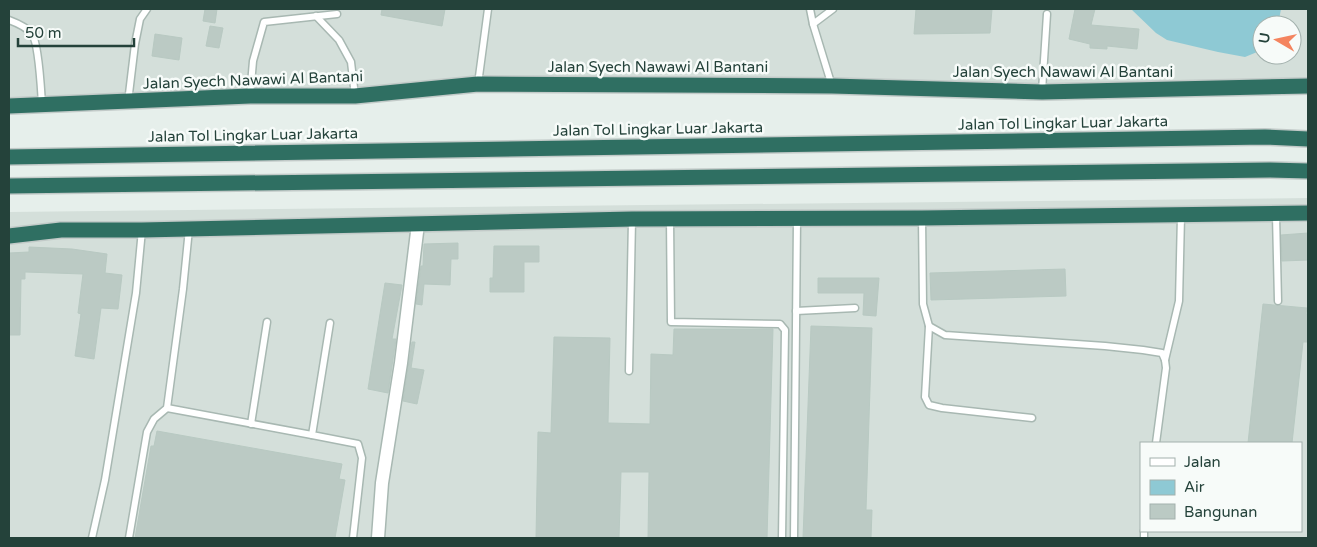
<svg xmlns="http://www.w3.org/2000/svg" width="1317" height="547" viewBox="0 0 1317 547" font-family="'Varela Round',sans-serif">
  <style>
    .built { fill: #d4dfda; fill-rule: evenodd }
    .water { fill: #8ec9d4 }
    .building { fill: #bbcac4; stroke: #b8c9c2 }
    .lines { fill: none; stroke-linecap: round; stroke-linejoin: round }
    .lane-casing { stroke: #a8b8b2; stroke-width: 9 }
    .street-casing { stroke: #a8b8b2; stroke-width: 15 }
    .highway-casing { stroke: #c2cac8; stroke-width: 18 }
    .lane { stroke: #fff; stroke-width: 6 }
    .street { stroke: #fff; stroke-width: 12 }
    .highway { stroke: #2f6f62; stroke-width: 15 }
    .labels { text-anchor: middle; stroke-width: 5; stroke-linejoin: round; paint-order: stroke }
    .street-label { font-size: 15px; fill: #24423a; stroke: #f7fbf9 }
  </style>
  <rect width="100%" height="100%" fill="#e6efeb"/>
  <g class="built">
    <path d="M9,9H1308V94L572,81L9,102ZM1262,25H1292V55H1262Z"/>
    <path d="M1308,198V538H9V212ZM1141,443H1301V531H1141Z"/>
  </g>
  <polygon class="water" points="1131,9 1281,9 1278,25 1262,25 1262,50 1245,57 1218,52 1167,40 1156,33"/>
  <g class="building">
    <polygon points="205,9 217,9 215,23 203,21"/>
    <polygon points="382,9 445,9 442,26 381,15"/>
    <polygon points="916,9 992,9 990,33 914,34"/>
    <polygon points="1075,9 1095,9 1091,25 1139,29 1137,49 1107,46 1107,49 1090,48 1090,44 1069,39"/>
    <polygon points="210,26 223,28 219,48 206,46"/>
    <polygon points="155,34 182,38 179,60 152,56"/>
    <polygon points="1308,233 1308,260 1282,261 1281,235"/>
    <polygon points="458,243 458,259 451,259 450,285 424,284 422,305 416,304 421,266 423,266 424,244"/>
    <polygon points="494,246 539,246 539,262 524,262 524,292 490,292 490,278 493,278"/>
    <polygon points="29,247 72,249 107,254 105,273 122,275 118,309 101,308 94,359 75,356 81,314 78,313 83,274 25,272 25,279 21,279 20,335 9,335 9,253 29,252"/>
    <polygon points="1065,269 1066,296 931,300 930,273"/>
    <polygon points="818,278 879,278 876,316 863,315 864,293 818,293"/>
    <polygon points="385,283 402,285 392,339 396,339 388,393 368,389"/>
    <polygon points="1263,304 1307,308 1306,314 1308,314 1308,342 1303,342 1292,443 1248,443"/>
    <polygon points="811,326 872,328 866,510 872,510 871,538 803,538"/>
    <polygon points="674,329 773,329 767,538 648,538 649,472 621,472 619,538 536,538 538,432 551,433 554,337 610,338 608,423 650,424 651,354 673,355"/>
    <polygon points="412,342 415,342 411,368 424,370 417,404 403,401"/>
    <polygon points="157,431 342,464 339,479 345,480 335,538 135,538 151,446 154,446"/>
  </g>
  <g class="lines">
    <g class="lane-casing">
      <g id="lane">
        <polyline points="810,9 813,24 832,86"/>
        <polyline points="316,16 339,40 351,62 355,96"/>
        <path d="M9,20C17,23 27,27 32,34C39,44 41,90 42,104"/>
        <polyline points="813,24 833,9"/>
        <polyline points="478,84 488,9"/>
        <polyline points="1042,91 1047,14"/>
        <polyline points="250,96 253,61 264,22 337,14"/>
        <polyline points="128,102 135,44 140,19 147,9"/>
        <polyline points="1276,215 1278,301"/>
        <polyline points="922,218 923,304 929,326 945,335 1105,346 1143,350 1162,353 1165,360 1166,368 1156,443"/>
        <polyline points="670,219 671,322 780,324 785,330 782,538"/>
        <polyline points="796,311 855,308"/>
        <polyline points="330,323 312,435 358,444 362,458 353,538"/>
        <polyline points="929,326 925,397 929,405 942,408 1032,418"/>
        <polyline points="1165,360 1179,301 1181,216"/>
        <polyline points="629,371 632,220"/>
        <polyline points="167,408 312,435"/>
        <polyline points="251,424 267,322"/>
        <polyline points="92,538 105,480 136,293 142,230"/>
        <polyline points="129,538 147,432 154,419 167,408 183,289 189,229"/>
        <polyline points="794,538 797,220"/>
        <polyline points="1144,538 1144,531"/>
      </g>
    </g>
    <g class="street-casing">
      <polyline id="street" points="378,538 382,483 401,363 418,224"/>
    </g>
    <g class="highway-casing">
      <g id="highway">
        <polyline points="9,106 250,96 355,96 478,84 832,86 1042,92 1308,86"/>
        <polyline points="9,157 1265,137 1308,139"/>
        <polyline points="9,186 1270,170 1308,171"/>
        <polyline points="9,236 61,230 142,230 632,219 922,218 1308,213"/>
      </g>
    </g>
    <use href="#lane" class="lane"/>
    <use href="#street" class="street"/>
    <use href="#highway" class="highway"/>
  </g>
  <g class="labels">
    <g class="street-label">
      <text x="658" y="72">Jalan Syech Nawawi Al Bantani</text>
      <text x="1063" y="77">Jalan Syech Nawawi Al Bantani</text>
      <text transform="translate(253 80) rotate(-2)" y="5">Jalan Syech Nawawi Al Bantani</text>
      <text transform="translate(1063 123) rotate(-1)" y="5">Jalan Tol Lingkar Luar Jakarta</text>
      <text transform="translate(658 129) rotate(-1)" y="5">Jalan Tol Lingkar Luar Jakarta</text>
      <text transform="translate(253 135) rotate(-1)" y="5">Jalan Tol Lingkar Luar Jakarta</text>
    </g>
  </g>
  <rect width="1317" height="547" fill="none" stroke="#24423a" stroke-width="20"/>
  <rect x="1140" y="442" width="162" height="90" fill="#f7fbf9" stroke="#a3b1ad"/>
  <rect x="1150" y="458" width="25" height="8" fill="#ffffff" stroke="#a3b1ad"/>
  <text x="1184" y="467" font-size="15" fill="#24423a">Jalan</text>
  <rect x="1150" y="480" width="25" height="15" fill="#8ec9d4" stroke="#a3b1ad"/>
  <text x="1184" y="492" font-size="15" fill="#24423a">Air</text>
  <rect x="1150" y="504" width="25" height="15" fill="#bbcac4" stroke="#a3b1ad"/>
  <text x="1184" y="517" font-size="15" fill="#24423a">Bangunan</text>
  <g transform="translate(1277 40) rotate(279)"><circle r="24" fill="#f7fbf9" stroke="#a3b1ad"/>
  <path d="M0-4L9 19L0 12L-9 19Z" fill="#f4845f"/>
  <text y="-8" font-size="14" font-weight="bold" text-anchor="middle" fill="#24423a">U</text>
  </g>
  <path d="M18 38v8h116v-8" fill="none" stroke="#24423a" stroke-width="2.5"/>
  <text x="25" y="38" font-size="15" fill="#24423a" stroke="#f7fbf9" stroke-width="4" paint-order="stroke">50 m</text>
</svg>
